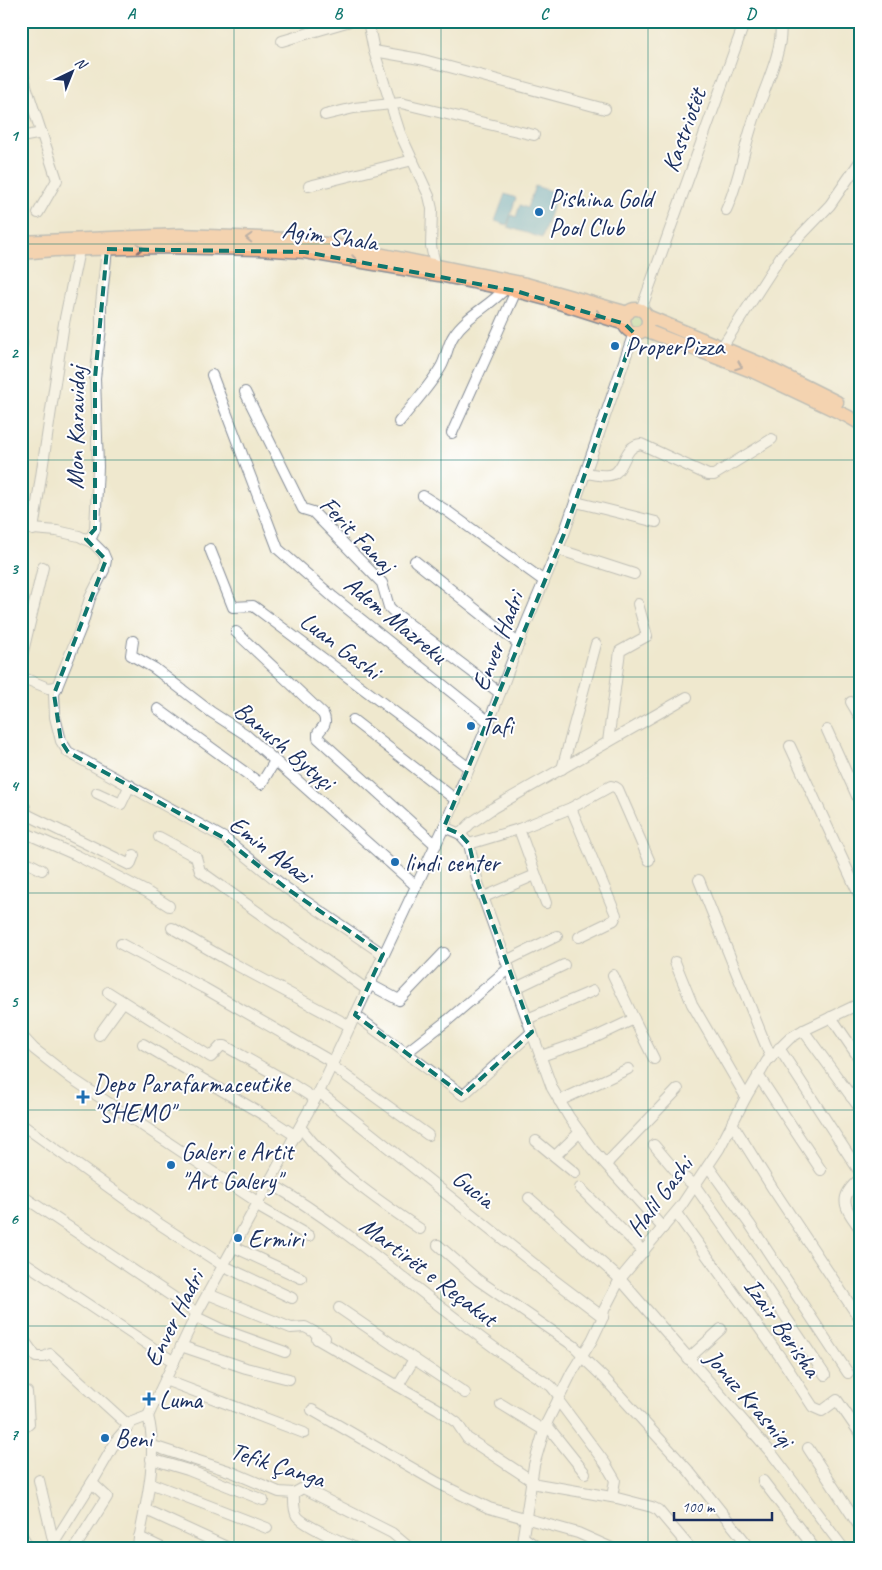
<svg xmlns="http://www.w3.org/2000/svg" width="882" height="1570" viewBox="0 0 882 1570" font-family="Caveat,sans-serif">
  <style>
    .green { fill: #a0cf7e; stroke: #5e7f6e }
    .water { fill: #50a5cc; stroke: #366a95 }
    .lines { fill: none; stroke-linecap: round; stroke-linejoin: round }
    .minor-casing { stroke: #858c96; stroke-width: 12 }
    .major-casing { stroke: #858c96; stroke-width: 15 }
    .minor { stroke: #fff; stroke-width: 10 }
    .major { stroke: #fbba8d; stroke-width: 12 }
    .oneway { stroke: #806e73 }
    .marked { fill: none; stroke: #0f766e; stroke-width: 4; stroke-dasharray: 10 6; stroke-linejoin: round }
    .grid { fill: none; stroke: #0f766e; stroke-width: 1; stroke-opacity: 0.55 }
    .poi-dot { fill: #1f6fb2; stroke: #fff; stroke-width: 2 }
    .labels { text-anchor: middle; stroke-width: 4; stroke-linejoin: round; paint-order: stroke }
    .street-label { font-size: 25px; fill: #1b2f5e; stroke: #fff }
    .poi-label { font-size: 25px; fill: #1b2f5e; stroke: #fff; text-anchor: start }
    .neatline { fill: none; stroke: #0f766e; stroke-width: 2 }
    .grid-label { font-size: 16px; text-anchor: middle; font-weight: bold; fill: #0f766e }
  </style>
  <rect width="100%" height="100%" fill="#fff"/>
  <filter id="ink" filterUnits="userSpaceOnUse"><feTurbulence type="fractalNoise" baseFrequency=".02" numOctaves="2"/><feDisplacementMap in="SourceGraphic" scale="10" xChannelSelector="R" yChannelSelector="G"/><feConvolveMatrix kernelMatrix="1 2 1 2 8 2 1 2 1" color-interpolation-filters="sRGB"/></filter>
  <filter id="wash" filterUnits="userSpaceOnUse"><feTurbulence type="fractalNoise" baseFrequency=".0096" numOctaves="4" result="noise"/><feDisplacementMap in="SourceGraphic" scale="20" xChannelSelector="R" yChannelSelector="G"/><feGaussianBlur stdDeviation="1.12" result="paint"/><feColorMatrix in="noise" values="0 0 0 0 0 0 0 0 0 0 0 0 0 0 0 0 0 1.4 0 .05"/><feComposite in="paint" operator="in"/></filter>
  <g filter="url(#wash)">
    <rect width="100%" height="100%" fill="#efe8ce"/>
    <circle class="green" cx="636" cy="321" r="9"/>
    <g class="water">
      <polygon points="535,186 557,193 542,238 508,227 511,215 516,217 520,205 527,208"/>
      <polygon points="505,194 516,198 507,225 495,221"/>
    </g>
  </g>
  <g filter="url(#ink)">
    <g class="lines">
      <g class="minor-casing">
        <g id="minor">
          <polyline points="368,21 374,51 400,133 429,196 432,209 431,246 435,264"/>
          <polyline points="21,22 22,21"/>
          <polyline points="282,41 350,21"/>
          <polyline points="374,51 420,59 605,109"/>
          <polyline points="21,66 27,89 57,180 38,213"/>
          <polyline points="325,115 354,108 401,103 534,135"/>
          <polyline points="21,137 42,133"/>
          <polyline points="309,186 413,160"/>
          <path d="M726,210C739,182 743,151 753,122C761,95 785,50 780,23L776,21"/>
          <polyline points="641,310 745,21"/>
          <polyline points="722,347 781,256 830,205 861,160"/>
          <polyline points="21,348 22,343"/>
          <polyline points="212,375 278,549 333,597 489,722"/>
          <polyline points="245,392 303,509 313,512 382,583 389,607 396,614 500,693"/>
          <path d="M399,422C413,404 430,386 441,367C447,357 447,345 454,335C466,316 490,306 505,289"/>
          <polyline points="452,433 516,291"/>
          <path d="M586,473C594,474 608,478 615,473C626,465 624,446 641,444L708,475H714L772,439"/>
          <polyline points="423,496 447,511 544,581"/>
          <polyline points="576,502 656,522"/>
          <polyline points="21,528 57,531 79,536 93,543 103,553 106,560 104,570 90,598 82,625 54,694 55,717 61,741 68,752 224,838 286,888 383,954"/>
          <polyline points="33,530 64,323 79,250"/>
          <polyline points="86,539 92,536 95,529 98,467 95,378 101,328 101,304 107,249"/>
          <polyline points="210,549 233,607 253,606 260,611 469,768"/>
          <polyline points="557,549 634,574"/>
          <polyline points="415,561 519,644"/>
          <path d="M236,632L323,714C328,723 323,727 318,733V738L436,845"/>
          <polyline points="133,641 131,655 154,668 211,712 245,734 416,886"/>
          <polyline points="21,660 43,567"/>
          <polyline points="21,677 48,688 57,687"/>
          <polyline points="851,702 861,719"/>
          <polyline points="158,709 261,784 275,761"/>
          <polyline points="353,720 456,800"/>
          <polyline points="827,730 861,805"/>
          <polyline points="608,742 620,651 647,636 638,604"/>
          <polyline points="790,746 861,899"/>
          <polyline points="562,769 596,644"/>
          <polyline points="97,793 121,804 130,785"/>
          <polyline points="21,804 25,807 26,814 21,826"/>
          <polyline points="571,808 616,915 614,920 579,937"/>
          <polyline points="26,814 130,865 134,855"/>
          <polyline points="444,827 460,834 469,844 478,883 552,1088 569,1117 592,1149 663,1228"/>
          <polyline points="519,829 546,903"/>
          <polyline points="21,831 76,855 147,892 169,906"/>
          <polyline points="460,834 471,823 493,808 687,697"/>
          <polyline points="159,837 196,857 200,871 366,989"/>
          <polyline points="469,844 519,829 571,808 611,786 615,787 618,789 649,860"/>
          <polyline points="21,859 42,870"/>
          <polyline points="699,880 771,1058"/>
          <polyline points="484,897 533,876"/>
          <polyline points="172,928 229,961 350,1026"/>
          <polyline points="121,944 204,988 332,1062"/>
          <polyline points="506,961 557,936"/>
          <polyline points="675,962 692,1004 746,1097"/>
          <polyline points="613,975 634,1019"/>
          <polyline points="369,984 399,1000 444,953"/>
          <polyline points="516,988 564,965"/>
          <polyline points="108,992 211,1057 221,1046 225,1046 290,1083 315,1099"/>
          <polyline points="355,1015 463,1095 532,1032"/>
          <polyline points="831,1017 861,1061"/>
          <polyline points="527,1019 593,991"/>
          <polyline points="803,1030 861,1110"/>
          <polyline points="21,1035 34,1049 71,1078 259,1203"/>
          <polyline points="99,1035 123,1002"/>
          <polyline points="143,1044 262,1114 296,1136"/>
          <polyline points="779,1048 861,1174"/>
          <polyline points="407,1052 448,1020 509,968"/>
          <polyline points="541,1056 596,1037 634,1019 654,1059"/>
          <polyline points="331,1065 428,1135"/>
          <polyline points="758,1075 821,1170"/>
          <polyline points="319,1092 554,1280 603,1317"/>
          <polyline points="851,1097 861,1084"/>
          <polyline points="559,1101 628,1069"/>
          <polyline points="732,1123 773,1189 861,1321"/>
          <polyline points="21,1124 161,1225 224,1266 292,1298"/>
          <path d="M300,1127C332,1169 377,1200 420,1229"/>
          <polyline points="536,1141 575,1173"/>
          <polyline points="654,1145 675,1170 695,1186 750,1264 825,1375"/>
          <polyline points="555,1156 580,1132"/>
          <polyline points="606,1164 678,1089"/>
          <polyline points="708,1166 751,1226 848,1373"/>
          <path d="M861,1178C836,1198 845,1208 861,1230"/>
          <path d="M270,1183C370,1242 453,1325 551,1386L559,1396"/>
          <polyline points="580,1188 644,1252"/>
          <polyline points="21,1195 197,1313"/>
          <polyline points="529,1198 620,1279 773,1455 844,1549"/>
          <polyline points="257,1206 309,1236"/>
          <polyline points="676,1213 781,1358 813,1407 822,1411 837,1400 861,1435"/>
          <polyline points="438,1245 478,1280 574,1346 583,1355"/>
          <polyline points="234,1247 301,1278"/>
          <polyline points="21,1260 174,1362"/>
          <polyline points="208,1294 291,1328 305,1327 325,1338"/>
          <polyline points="339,1308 414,1359"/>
          <polyline points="196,1317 221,1329 285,1352"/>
          <polyline points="21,1336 36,1357 44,1357 50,1354 128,1425"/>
          <polyline points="317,1339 438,1409 457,1423 467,1438 537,1484 617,1498 652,1507 658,1510 691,1549"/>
          <polyline points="181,1346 246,1368 289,1379"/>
          <polyline points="582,1357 604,1378 688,1470 751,1549"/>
          <polyline points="688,1359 721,1329"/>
          <polyline points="165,1380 304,1433"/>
          <polyline points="398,1386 414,1359 465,1393"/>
          <polyline points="558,1400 605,1463 615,1480 612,1497"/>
          <polyline points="501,1404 545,1431"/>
          <polyline points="312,1410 438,1483 489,1508 578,1533 614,1549"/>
          <polyline points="148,1416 197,1313 319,1092 444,827 489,722 526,624 564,534 634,333"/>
          <polyline points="546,1424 585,1473"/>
          <polyline points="21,1430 29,1424 27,1392"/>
          <polyline points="153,1446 232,1472 279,1492 294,1493 303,1488 392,1533 411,1549"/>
          <polyline points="808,1448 861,1529"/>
          <polyline points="151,1459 188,1470 263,1500"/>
          <polyline points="39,1480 54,1544"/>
          <polyline points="763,1481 815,1549"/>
          <polyline points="150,1483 267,1528"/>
          <path d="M294,1493C294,1500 293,1509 297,1516C303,1525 346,1544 358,1549"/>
          <polyline points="144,1509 231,1549"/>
          <polyline points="21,1534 30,1549"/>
          <polyline points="139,1537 164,1549"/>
          <polyline points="523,1537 540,1549"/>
          <polyline points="50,1549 96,1476 118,1438 132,1422 148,1416"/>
          <polyline points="74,1549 107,1497 92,1483"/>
          <path d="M137,1549C145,1508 159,1457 148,1416"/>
          <polyline points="521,1549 534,1465 546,1424 572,1372 592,1340 603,1317 604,1310 620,1279 681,1206 719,1149 746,1097 767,1061 790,1038 800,1032 861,1003"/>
        </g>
      </g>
      <g class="major-casing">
        <g id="major">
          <polyline points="21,242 180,235 288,239 334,245 526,284 628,313"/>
          <polyline points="21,253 54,250 161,247 259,249 305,252 439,275 516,291 550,300 625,324"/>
          <circle cx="636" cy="321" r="12"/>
          <polyline points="647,316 759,363 837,402"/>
          <polyline points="645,330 754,372 847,416 861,424"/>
        </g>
      </g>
      <use href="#minor" class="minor"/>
      <use href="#major" class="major"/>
    </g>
    <defs><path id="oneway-chevron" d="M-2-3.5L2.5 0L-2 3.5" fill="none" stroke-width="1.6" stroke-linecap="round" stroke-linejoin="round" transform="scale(1.25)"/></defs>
    <g class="oneway">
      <use href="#oneway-chevron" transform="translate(249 238) rotate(-178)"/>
      <use href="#oneway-chevron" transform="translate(140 248) rotate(-2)"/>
      <use href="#oneway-chevron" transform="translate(354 260) rotate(10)"/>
      <use href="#oneway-chevron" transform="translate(598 315) rotate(18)"/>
      <use href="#oneway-chevron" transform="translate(739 366) rotate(21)"/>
    </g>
  </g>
  <path d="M0 0H882V1570H0ZM107,249L305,252L516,291L625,324L634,333L564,534L444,827L460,834L469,844L478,883L532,1032L463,1095L355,1015L383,954L286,888L224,838L68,752L61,741L54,694L106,560L86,539L95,529V378Z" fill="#efe8ce" fill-opacity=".55" fill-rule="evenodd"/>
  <path class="marked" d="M107,249L305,252L516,291L625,324L634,333L564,534L444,827L460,834L469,844L478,883L532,1032L463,1095L355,1015L383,954L286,888L224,838L68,752L61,741L54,694L106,560L86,539L95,529V378Z"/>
  <path class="grid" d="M234,21V1549M441,21V1549M648,21V1549M21,244H861M21,460H861M21,677H861M21,893H861M21,1110H861M21,1326H861"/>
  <g class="poi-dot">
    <circle cx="539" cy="212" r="5"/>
    <circle cx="615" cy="346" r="5"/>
    <circle cx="471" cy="726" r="5"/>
    <circle cx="395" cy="862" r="5"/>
    <path d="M80.5 1089.5h5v5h5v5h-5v5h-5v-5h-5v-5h5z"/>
    <circle cx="171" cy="1165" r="5"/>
    <circle cx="238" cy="1238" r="5"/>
    <path d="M146.5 1391.5h5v5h5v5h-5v5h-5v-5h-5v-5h5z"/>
    <circle cx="105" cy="1438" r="5"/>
  </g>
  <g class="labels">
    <g class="street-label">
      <text transform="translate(683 130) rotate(-70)" y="9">Kastriotët</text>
      <text transform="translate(330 235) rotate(8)" y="9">Agim Shala</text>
      <text transform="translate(75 428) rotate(-89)" y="9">Mon Karavidaj</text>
      <text transform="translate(358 534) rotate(46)" y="9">Ferit Fanaj</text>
      <text transform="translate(396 619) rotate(39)" y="9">Adem Mazreku</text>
      <text transform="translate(497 641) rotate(-69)" y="9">Enver Hadri</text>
      <text transform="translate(341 645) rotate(37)" y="9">Luan Gashi</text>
      <text transform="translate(285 745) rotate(40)" y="9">Banush Bytyçi</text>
      <text transform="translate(271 849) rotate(37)" y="9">Emin Abazi</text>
      <text transform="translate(474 1188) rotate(39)" y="9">Gucia</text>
      <text transform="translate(659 1196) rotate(-53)" y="9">Halil Gashi</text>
      <text transform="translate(429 1271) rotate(37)" y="9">Martirët e Reçakut</text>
      <text transform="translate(173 1318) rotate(-63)" y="9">Enver Hadri</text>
      <text transform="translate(783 1327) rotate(55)" y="9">Izair Berisha</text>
      <text transform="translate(750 1398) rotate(49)" y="9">Jonuz Krasniqi</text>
      <text transform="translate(278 1464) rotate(18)" y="9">Tefik Çanga</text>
    </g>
    <g class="poi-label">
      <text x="549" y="207">Pishina Gold<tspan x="549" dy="29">Pool Club</tspan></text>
      <text x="625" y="355">ProperPizza</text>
      <text x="481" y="735">Tafi</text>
      <text x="405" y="871">lindi center</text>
      <text x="93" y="1092">Depo Parafarmaceutike<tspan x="93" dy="29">"SHEMO"</tspan></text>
      <text x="181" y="1160">Galeri e Artit<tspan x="181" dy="29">"Art Galery"</tspan></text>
      <text x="248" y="1247">Ermiri</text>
      <text x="159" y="1408">Luma</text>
      <text x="115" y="1447">Beni</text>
    </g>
  </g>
  <rect width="882" height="1570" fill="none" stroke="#fff" stroke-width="55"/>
  <g transform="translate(72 72) rotate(43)" stroke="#ffffff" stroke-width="4" paint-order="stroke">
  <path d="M0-4L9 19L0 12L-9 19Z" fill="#1b2f5e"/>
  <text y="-8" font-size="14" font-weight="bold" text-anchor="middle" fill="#1b2f5e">N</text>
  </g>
  <path d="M674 1512v8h98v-8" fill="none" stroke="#1b2f5e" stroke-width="2.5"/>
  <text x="682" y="1512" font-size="15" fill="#1b2f5e" stroke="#ffffff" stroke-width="4" paint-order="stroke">100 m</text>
  <rect x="28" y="28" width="826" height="1514" class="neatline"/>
  <g class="grid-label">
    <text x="131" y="19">A</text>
    <text x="338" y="19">B</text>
    <text x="544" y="19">C</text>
    <text x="751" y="19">D</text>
    <text x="14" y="141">1</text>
    <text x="14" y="358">2</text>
    <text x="14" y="574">3</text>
    <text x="14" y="791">4</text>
    <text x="14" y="1007">5</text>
    <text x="14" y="1224">6</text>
    <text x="14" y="1440">7</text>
  </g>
</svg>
